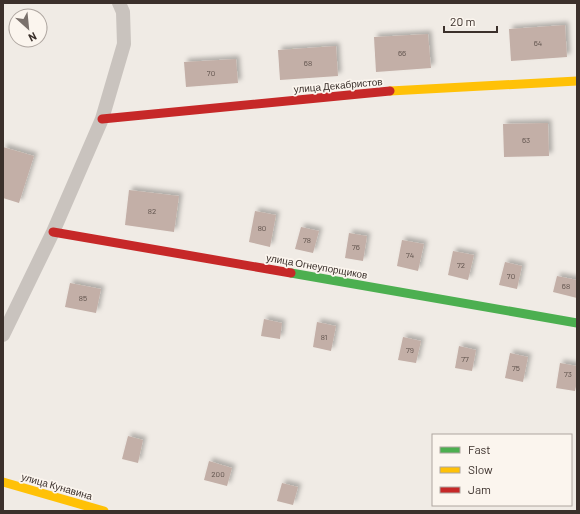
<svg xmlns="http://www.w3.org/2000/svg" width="580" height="514" viewBox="0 0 580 514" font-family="Barlow,sans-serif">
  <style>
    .building { fill: #c3afa7; filter: url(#shadow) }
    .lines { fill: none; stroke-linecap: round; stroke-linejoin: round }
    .street { stroke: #c9c3be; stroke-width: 14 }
    .fast { stroke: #4caf50; stroke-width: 9 }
    .slow { stroke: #ffc107; stroke-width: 9 }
    .jam { stroke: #c62828; stroke-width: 9 }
    .labels { text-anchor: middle; stroke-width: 3.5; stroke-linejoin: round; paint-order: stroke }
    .number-label { font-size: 8px; fill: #5d504a }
    .street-label { font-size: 10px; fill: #3b302b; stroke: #fbf5ee }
  </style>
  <defs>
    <filter id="shadow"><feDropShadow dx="3.5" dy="-3.5" stdDeviation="2" flood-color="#0004"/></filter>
  </defs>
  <rect width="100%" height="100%" fill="#f0ebe5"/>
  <g class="building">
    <polygon points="565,25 567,57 511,61 509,29"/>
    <polygon points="428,34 431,68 376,72 374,37"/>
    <polygon points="336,46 338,76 280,80 278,50"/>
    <polygon points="236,59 238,83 186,87 184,62"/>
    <polygon points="548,123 549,156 504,157 503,124"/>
    <polygon points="3,147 34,156 19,203 3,198"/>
    <polygon points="129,190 179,196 174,232 125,225"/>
    <polygon points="255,211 276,215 270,247 249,242"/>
    <polygon points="301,227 319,231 313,253 295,249"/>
    <polygon points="349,233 367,236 363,261 345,258"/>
    <polygon points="402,240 424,244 418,271 397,266"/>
    <polygon points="453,251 474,255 468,280 448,275"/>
    <polygon points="505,262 522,266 517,289 499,285"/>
    <polygon points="557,276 577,280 577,298 553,292"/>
    <polygon points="70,283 101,289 96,313 65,307"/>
    <polygon points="264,319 282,323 280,339 261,336"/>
    <polygon points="317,322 336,326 331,351 313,347"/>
    <polygon points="403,337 421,341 416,363 398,360"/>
    <polygon points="459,346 476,350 472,371 455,368"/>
    <polygon points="510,353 528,357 523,382 505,378"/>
    <polygon points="560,363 577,366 577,381 575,391 556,388"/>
    <polygon points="128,436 143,440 138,463 122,459"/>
    <polygon points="209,461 232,468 227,486 204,480"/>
    <polygon points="282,483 298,487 293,505 277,501"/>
  </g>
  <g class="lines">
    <polyline class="street" points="3,335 53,232 102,119 124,44 123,12 119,3"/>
    <polyline class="fast" points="291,273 577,323"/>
    <g class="slow">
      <polyline points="390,91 577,81"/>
      <polyline points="3,482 104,511"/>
    </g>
    <g class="jam">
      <polyline points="102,119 390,91"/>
      <polyline points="53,232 291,273"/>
    </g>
  </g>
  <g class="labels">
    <g class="number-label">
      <text x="538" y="46">64</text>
      <text x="402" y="56">66</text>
      <text x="308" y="66">68</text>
      <text x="211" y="76">70</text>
      <text x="526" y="143">63</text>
      <text x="152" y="214">82</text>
      <text x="262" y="231">80</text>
      <text x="307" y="243">78</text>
      <text x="356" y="250">76</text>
      <text x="410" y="258">74</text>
      <text x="461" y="268">72</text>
      <text x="511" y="279">70</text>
      <text x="566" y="289">68</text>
      <text x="83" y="301">85</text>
      <text x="324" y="340">81</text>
      <text x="410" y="353">79</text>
      <text x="465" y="362">77</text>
      <text x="516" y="371">75</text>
      <text x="568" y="377">73</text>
      <text x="218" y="477">200</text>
    </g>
    <g class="street-label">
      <text transform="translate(338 85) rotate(-5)" y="4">улица Декабристов</text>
      <text transform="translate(317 266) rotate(10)" y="4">улица Огнеупорщиков</text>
      <text transform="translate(57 486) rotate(16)" y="4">улица Кунавина</text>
    </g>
  </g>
  <rect width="580" height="514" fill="none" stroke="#3b302b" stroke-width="8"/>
  <rect x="432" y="434" width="140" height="72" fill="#fbf5ee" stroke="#aea6a0"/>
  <rect x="440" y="447" width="20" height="6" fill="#4caf50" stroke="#aea6a0"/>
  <text x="468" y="454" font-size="12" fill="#3b302b">Fast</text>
  <rect x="440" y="467" width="20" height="6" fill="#ffc107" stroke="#aea6a0"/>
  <text x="468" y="474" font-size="12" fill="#3b302b">Slow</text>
  <rect x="440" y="487" width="20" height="6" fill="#c62828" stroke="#aea6a0"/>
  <text x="468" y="494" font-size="12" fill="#3b302b">Jam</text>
  <g transform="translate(28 28) rotate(153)"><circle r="19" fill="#fbf5ee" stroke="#aea6a0"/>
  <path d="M0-3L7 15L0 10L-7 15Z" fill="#7a716c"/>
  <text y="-6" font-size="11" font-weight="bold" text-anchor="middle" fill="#3b302b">N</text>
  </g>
  <path d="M444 26v6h53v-6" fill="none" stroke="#3b302b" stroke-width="2"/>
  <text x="450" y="26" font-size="12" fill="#3b302b" stroke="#fbf5ee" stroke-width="3" paint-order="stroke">20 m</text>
</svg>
